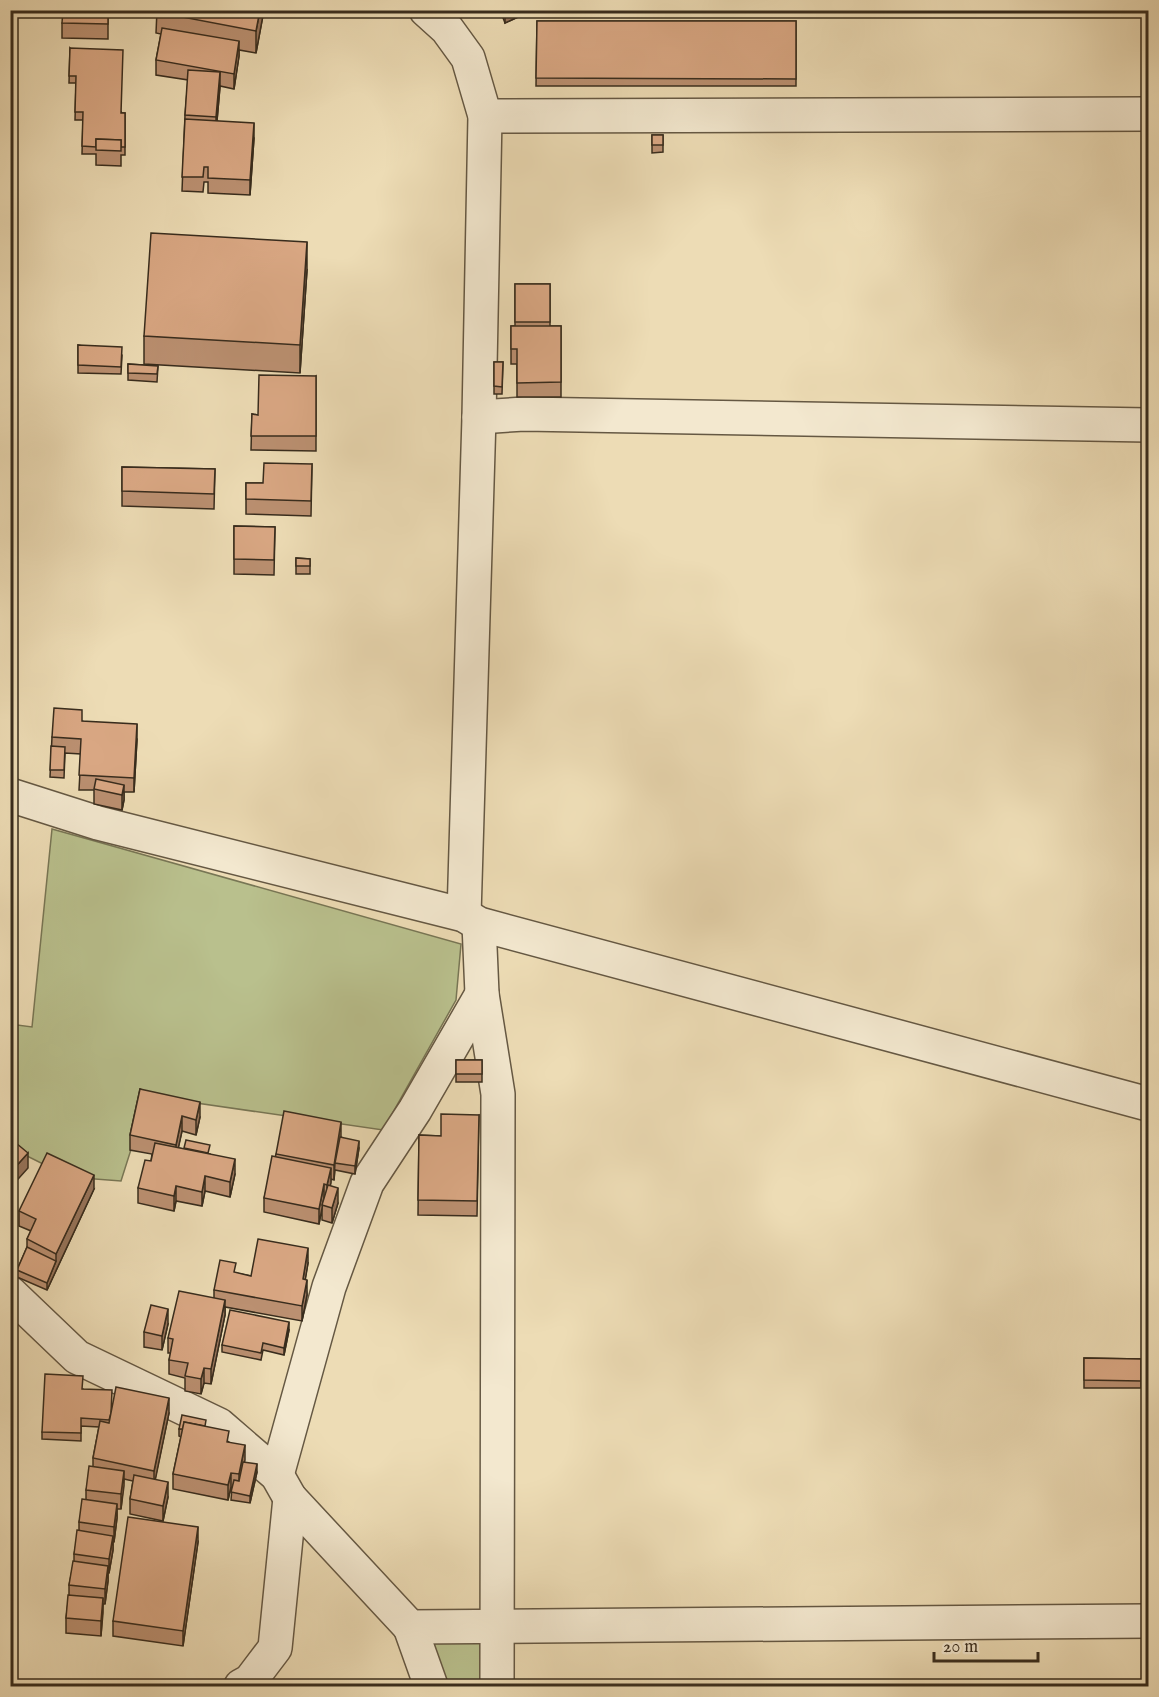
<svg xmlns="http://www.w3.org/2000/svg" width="1159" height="1697" viewBox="0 0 1159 1697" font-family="'IM FELL English',serif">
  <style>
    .green { fill: #b9c08d; stroke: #787655; stroke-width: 1.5 }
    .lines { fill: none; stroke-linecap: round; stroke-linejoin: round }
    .minor-casing { stroke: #655843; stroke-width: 36 }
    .minor { stroke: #f3e8cf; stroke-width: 33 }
    .wall { fill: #bb9071; stroke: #382c1d; stroke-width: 1.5 }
    .shaded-wall { fill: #98755c; stroke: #382c1d; stroke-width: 1.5 }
    .building { fill: #d9a783; stroke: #382c1d; stroke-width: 1.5 }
  </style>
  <rect width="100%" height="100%" fill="#eddcb5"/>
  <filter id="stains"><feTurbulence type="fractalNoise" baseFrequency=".00333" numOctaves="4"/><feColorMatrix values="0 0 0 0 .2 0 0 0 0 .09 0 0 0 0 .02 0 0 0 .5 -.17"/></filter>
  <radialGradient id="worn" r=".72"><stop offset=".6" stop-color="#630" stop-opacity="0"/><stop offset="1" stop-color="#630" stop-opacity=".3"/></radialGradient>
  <g class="green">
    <polygon points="52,829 461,944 456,1000 383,1130 148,1096 121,1181 69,1177 11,1148 10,1024 32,1027"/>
    <polygon points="418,1635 480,1637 481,1686 438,1686"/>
  </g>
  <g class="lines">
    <g class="minor-casing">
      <g id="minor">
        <polyline points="426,10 447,29 468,58 485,116 479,417 464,915"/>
        <polyline points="485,116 1148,114"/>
        <polyline points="479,417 524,414 1148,425"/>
        <polyline points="10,795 98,823 464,915 479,924 1148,1104"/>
        <polyline points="479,924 482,994 498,1094 497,1686"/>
        <polyline points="10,1293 77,1357 219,1425 277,1475 290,1498 410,1627 1148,1621"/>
        <polyline points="277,1475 329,1287 367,1183 415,1110 482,994"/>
        <polyline points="410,1627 431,1686"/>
        <polyline points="241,1686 250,1681 275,1648 290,1498"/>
      </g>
    </g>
    <use href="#minor" class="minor"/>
  </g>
  <g class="wall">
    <polygon points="108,10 108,39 62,38 62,23"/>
    <polygon points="157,10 264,10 256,53 239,50 239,56 234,89 220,86 217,121 254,138 250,195 208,193 208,182 204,182 203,192 182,191 185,115 188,80 156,75 156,60 161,34 156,33"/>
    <polygon points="278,10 302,10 302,14"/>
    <polygon points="500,10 529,10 529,12 505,23"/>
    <polygon points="537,21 796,21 796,86 536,86"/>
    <polygon points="70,48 122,113 125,113 125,155 121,155 121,166 96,165 96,154 82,154 83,120 75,120 76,83 69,83"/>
    <polygon points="652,135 663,135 663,152 652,153"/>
    <polygon points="307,270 300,373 144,364 144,336"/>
    <polygon points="515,284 550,284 550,326 561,326 561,397 517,397 517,364 511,364 511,326 515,326"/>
    <polygon points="78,345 122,355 121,374 78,373"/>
    <polygon points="494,362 503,362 502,394 494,394"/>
    <polygon points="128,364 158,366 157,382 128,380"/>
    <polygon points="316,376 316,451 251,450 252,414 258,415"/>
    <polygon points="312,464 311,516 246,514 246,483 263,483"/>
    <polygon points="122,467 215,469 214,509 122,506"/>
    <polygon points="234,526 275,527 274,575 234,574"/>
    <polygon points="296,558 310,559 310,574 296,574"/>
    <polygon points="82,721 137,739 134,792 124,792 124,800 122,810 94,804 94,790 79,790 81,754 65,753 64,778 50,777 52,737"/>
    <rect x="456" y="1060" width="26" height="22"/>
    <polygon points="140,1089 200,1117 196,1135 182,1131 178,1148 210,1154 235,1174 230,1197 205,1191 202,1206 176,1201 174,1211 138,1203 138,1188 151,1161 152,1154 130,1150 130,1135"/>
    <polygon points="479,1115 477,1216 418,1215 419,1135 441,1136"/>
    <polygon points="341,1137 359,1148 355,1174 335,1170 334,1180 331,1179 330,1186 338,1203 332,1223 322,1220 322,1207 319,1224 264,1212 264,1198 276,1154"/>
    <polygon points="94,1189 47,1290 17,1277 17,1270 27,1247 27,1239 31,1231 19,1226 19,1211"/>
    <polygon points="308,1263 305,1279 307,1295 302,1321 225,1307 225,1315 211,1384 204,1383 201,1394 185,1391 185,1378 169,1374 169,1360 171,1353 168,1353 168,1338 214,1298 214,1290 236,1273 251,1276"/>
    <polygon points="168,1324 162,1350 144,1347 144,1332"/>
    <polygon points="289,1330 284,1355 263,1350 261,1360 222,1352 222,1345"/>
    <polygon points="1084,1358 1141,1359 1141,1388 1084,1388"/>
    <polygon points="83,1389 111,1412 169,1413 155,1479 168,1497 163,1521 130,1514 130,1499 133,1481 124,1479 121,1509 117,1509 117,1518 114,1542 113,1542 113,1550 109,1573 108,1573 108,1581 105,1604 103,1604 101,1636 66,1633 66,1618 69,1595 69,1585 74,1561 74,1554 79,1531 79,1522 86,1499 86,1490 93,1467 93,1458 99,1427 81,1426 81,1441 42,1439 42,1432"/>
    <polygon points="206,1427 229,1442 244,1462 257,1472 250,1503 231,1500 232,1488 231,1487 228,1500 173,1489 173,1474 181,1437 179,1436 179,1429"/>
    <polygon points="198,1542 183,1646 113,1636 113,1621"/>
  </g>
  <g class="shaded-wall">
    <polygon points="260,10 264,10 256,53 256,31"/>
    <polygon points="515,10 529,10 529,12 505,23 505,15"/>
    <polygon points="239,41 239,56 234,89 234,74"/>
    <polygon points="220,72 220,87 216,132 216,117"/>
    <polygon points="254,123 254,138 250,195 250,180"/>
    <polygon points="307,242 307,270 300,373 300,345"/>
    <polygon points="137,724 137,739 134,792 134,778"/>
    <polygon points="124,785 124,800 122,810 122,795"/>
    <polygon points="200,1102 200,1117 196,1135 196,1120"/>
    <polygon points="182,1116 182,1131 176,1159 176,1145"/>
    <polygon points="341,1122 341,1136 336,1163 335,1163 334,1180 334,1165"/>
    <polygon points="359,1141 359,1148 355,1174 355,1166"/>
    <polygon points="28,1153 28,1168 10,1188 10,1173"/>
    <polygon points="235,1159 235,1174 230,1197 230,1182"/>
    <polygon points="331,1168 331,1183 327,1199 327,1185"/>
    <polygon points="94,1175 94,1189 47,1290 47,1283 56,1261 56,1254"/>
    <polygon points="205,1176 205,1191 202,1206 202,1192"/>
    <polygon points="324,1184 324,1198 319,1224 319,1209"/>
    <polygon points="176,1186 176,1201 174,1211 174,1196"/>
    <polygon points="338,1188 338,1203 332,1223 332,1208"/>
    <polygon points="308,1248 308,1263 303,1294 303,1279"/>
    <polygon points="307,1280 307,1295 302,1321 302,1306"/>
    <polygon points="225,1300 225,1315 211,1384 211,1369"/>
    <polygon points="168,1309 168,1324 162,1350 162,1336"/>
    <polygon points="289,1322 289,1330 284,1355 284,1348"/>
    <polygon points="204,1368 204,1383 201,1394 201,1379"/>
    <polygon points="169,1398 169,1413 154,1486 154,1471"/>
    <polygon points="245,1445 245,1460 239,1489 239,1474"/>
    <polygon points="257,1464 257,1472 250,1503 250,1496"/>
    <polygon points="124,1471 124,1486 121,1509 121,1494"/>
    <polygon points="231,1473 231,1487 228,1500 228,1485"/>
    <polygon points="168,1482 168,1497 163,1521 163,1506"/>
    <polygon points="117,1504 117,1518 114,1542 114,1527"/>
    <polygon points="198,1527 198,1542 183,1646 183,1631"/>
    <polygon points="113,1536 113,1550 109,1573 109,1559"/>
    <polygon points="108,1566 108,1581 105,1604 105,1589"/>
    <polygon points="103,1598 103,1613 101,1636 101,1621"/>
  </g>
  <g class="building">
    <polygon points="63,10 108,10 108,24 62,23"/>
    <polygon points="157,10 260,10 256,31 156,12"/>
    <polygon points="503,10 515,10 505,15"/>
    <polygon points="537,21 796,21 796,79 536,78"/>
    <polygon points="162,28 239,41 234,74 156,60"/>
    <polygon points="70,48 123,50 121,113 125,113 125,147 121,147 121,140 96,139 96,147 82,146 83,112 75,112 76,76 69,76"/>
    <polygon points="188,70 220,72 216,117 185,115"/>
    <polygon points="185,119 254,123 250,180 208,178 208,167 204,167 203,177 182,177"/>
    <rect x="652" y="135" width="11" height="10"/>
    <polygon points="96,139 121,140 121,151 96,150"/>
    <polygon points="151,233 307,242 300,345 144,336"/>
    <rect x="515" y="284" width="35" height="38"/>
    <polygon points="511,326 561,326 561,382 517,383 517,349 511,349"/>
    <polygon points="78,345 122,347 121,367 78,365"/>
    <polygon points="494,362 503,362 502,387 494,386"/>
    <polygon points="128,364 158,366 157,374 128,373"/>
    <polygon points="259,375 316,376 316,436 251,436 252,414 258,415"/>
    <polygon points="264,463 312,464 311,501 246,499 246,483 263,483"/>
    <polygon points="122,467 215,469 214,494 122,491"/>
    <polygon points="234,526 275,527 274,560 234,559"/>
    <polygon points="296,558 310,559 310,566 296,566"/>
    <polygon points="54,708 82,710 82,721 137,724 134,778 79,775 81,739 52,737"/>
    <polygon points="51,746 65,747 64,770 50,770"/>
    <polygon points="96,779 124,785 122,795 94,789"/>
    <rect x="456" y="1060" width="26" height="14"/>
    <polygon points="140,1089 200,1102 196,1120 182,1116 176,1145 130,1135"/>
    <polygon points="284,1111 341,1122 334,1165 276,1154"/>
    <polygon points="441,1114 479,1115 477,1201 418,1200 419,1135 441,1136"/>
    <polygon points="340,1137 359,1141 355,1166 335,1163"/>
    <polygon points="10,1138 28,1153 10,1173"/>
    <polygon points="186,1140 210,1145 208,1153 184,1148"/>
    <polygon points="155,1143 235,1159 230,1182 205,1176 202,1192 176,1186 174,1196 138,1188 145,1160 151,1161"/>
    <polygon points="47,1153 94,1175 56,1254 27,1239 36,1219 19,1211"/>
    <polygon points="272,1156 331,1168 327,1185 324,1184 319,1209 264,1198"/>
    <polygon points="328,1185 338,1188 332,1208 322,1205"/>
    <polygon points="258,1239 308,1248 303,1279 307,1280 302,1306 214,1290 220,1260 236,1263 234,1272 251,1276"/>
    <polygon points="27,1247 56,1261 47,1283 17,1270"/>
    <polygon points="179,1291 225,1300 211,1369 204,1368 201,1379 185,1376 188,1363 169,1360 173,1339 168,1338"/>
    <polygon points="151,1305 168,1309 162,1336 144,1332"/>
    <polygon points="230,1310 289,1322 284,1348 263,1343 261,1353 222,1345"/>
    <polygon points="1084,1358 1141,1359 1141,1381 1084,1380"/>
    <polygon points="45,1374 83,1376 82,1389 112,1390 111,1413 109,1420 81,1418 81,1433 42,1432"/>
    <polygon points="116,1387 169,1398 154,1471 93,1458 100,1421 109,1423"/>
    <polygon points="182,1415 206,1420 205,1426 184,1422 183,1429 179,1429"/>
    <polygon points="184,1422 229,1431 227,1442 245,1445 239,1474 231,1473 228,1485 173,1474"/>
    <polygon points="243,1462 257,1464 250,1496 231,1492 234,1480 239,1481"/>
    <polygon points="89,1466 124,1471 121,1494 86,1490"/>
    <polygon points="134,1475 168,1482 163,1506 130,1499"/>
    <polygon points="82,1499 117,1504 114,1527 79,1522"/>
    <polygon points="128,1517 198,1527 183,1631 113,1621"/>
    <polygon points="77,1530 113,1536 109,1559 74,1554"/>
    <polygon points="73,1561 108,1566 105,1589 69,1585"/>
    <polygon points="68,1595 103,1598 101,1621 66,1618"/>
  </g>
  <rect width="1159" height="1697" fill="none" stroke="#eddcb5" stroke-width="36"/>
  <rect x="12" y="12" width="1135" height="1673" fill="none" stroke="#382c1d" stroke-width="3"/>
  <rect x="18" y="18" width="1123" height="1661" fill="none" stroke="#382c1d" stroke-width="1.5"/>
  <path d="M934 1652v9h104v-9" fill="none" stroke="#382c1d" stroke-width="3"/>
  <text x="943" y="1652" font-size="18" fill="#382c1d" stroke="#f3e8cf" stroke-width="4.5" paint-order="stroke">20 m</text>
  <rect width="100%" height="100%" filter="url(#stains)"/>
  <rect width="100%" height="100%" fill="url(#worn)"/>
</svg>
